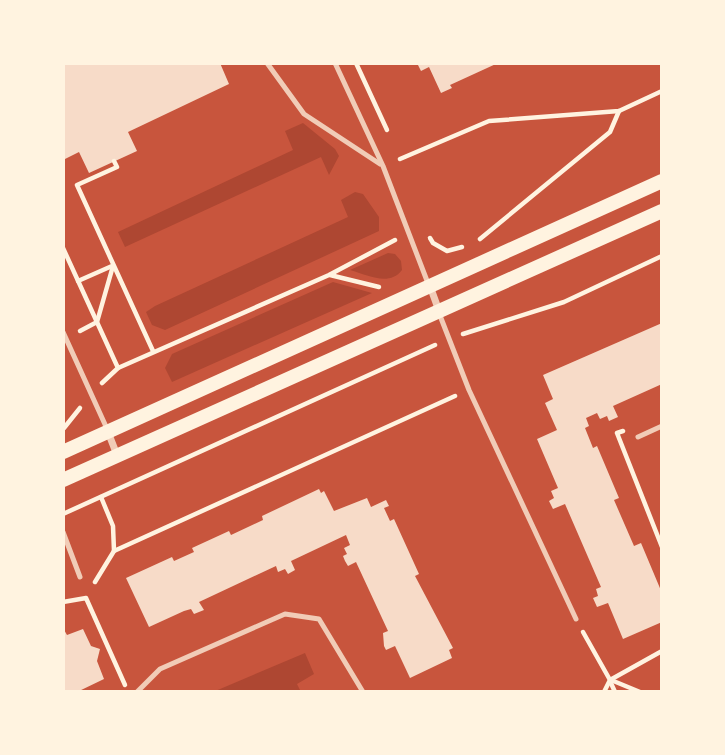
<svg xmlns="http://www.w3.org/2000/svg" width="725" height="755" viewBox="0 0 725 755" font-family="Mulish,sans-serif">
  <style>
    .green { fill: #ae4732 }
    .building { fill: #f7dbc8 }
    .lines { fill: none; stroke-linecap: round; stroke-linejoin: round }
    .path { stroke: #fff3e0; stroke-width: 4.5 }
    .service { stroke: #f1ccb7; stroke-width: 5 }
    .minor { stroke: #f1ccb7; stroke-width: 7 }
    .secondary { stroke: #fff3e0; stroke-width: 14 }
  </style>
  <rect width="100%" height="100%" fill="#c8553d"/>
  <g class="green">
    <polygon points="303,123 335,149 339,156 329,175 321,157 125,247 118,232 293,150 285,131"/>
    <polygon points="355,192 363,194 379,217 379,231 165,330 152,325 146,312 155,306 348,217 341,200"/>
    <path d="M388,253L395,254L401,261L402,270C389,287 368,275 350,270Z"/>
    <polygon points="333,282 372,293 172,382 165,368 172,354"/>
    <polygon points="305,653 314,674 297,684 301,692 213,692"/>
  </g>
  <g class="building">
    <polygon points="63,63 220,63 229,84 128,132 137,151 89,173 79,152 63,160"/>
    <polygon points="417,63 498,63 450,85 452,88 441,93 429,67 421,71"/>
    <polygon points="662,323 662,384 613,406 618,417 609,421 607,416 600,419 597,413 586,418 589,426 585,428 593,448 597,446 619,498 614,500 634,546 641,543 662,593 662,622 623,639 608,603 597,607 593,598 598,596 596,589 601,587 565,504 553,509 549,501 554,498 551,491 558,488 537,439 557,430 545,403 553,399 543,375"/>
    <polygon points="319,489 321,493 324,491 334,511 367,498 371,507 386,500 389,506 384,508 390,521 394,519 419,574 415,576 453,648 449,650 452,658 410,678 395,646 386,650 384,646 383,633 388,631 356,562 348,566 345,561 343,556 347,554 344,548 350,545 346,535 291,561 295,570 288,574 285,569 278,572 276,566 199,602 204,610 194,614 191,609 184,611 149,627 126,578 172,557 174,561 194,552 192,548 229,531 231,535 263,520 262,516"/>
    <polygon points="63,628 67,635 83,629 91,646 100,649 97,661 104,679 77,692 63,692"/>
  </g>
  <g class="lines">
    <g class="path">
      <polyline points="356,63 387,130"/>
      <polyline points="400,159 489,121 619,111 662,91"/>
      <polyline points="114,161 117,167 77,185 153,351"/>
      <polyline points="430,238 433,243 447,251 462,247"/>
      <polyline points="480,239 610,132 619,111"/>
      <polyline points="63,248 118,368"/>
      <polyline points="330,275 379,287"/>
      <polyline points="78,281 112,266"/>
      <polyline points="80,331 97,322 113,266"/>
      <polyline points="463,334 564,302 662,256"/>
      <polyline points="102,383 118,368 329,275 395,240"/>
      <polyline points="64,428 80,408"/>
      <polyline points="623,431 617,433 662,547"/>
      <polyline points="101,497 113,526 114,551"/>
      <polyline points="63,514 435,345"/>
      <polyline points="95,582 114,551 455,396"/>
      <polyline points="63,602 86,598 125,685"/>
      <polyline points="583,632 610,680 604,692"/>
      <polyline points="610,680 662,651"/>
      <polyline points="611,680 640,692"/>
      <polyline points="610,681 615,692"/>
    </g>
    <g class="service">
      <polyline points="267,63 304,114 380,164"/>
      <polyline points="335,63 383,166 429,286"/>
      <polyline points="439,313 469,390 576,619"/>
      <polyline points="63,332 108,431"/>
      <polyline points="638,437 662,426"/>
      <polyline points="63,532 80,577"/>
      <polyline points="137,692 160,669 285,614 319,619 363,692"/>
    </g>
    <g class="minor">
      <polyline points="430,286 439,311"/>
      <polyline points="108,432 117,455"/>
    </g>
    <g class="secondary">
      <polyline points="63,452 662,181"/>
      <polyline points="63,480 662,211"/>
    </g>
  </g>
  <rect width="725" height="755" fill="none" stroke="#fff3e0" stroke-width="130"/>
</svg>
